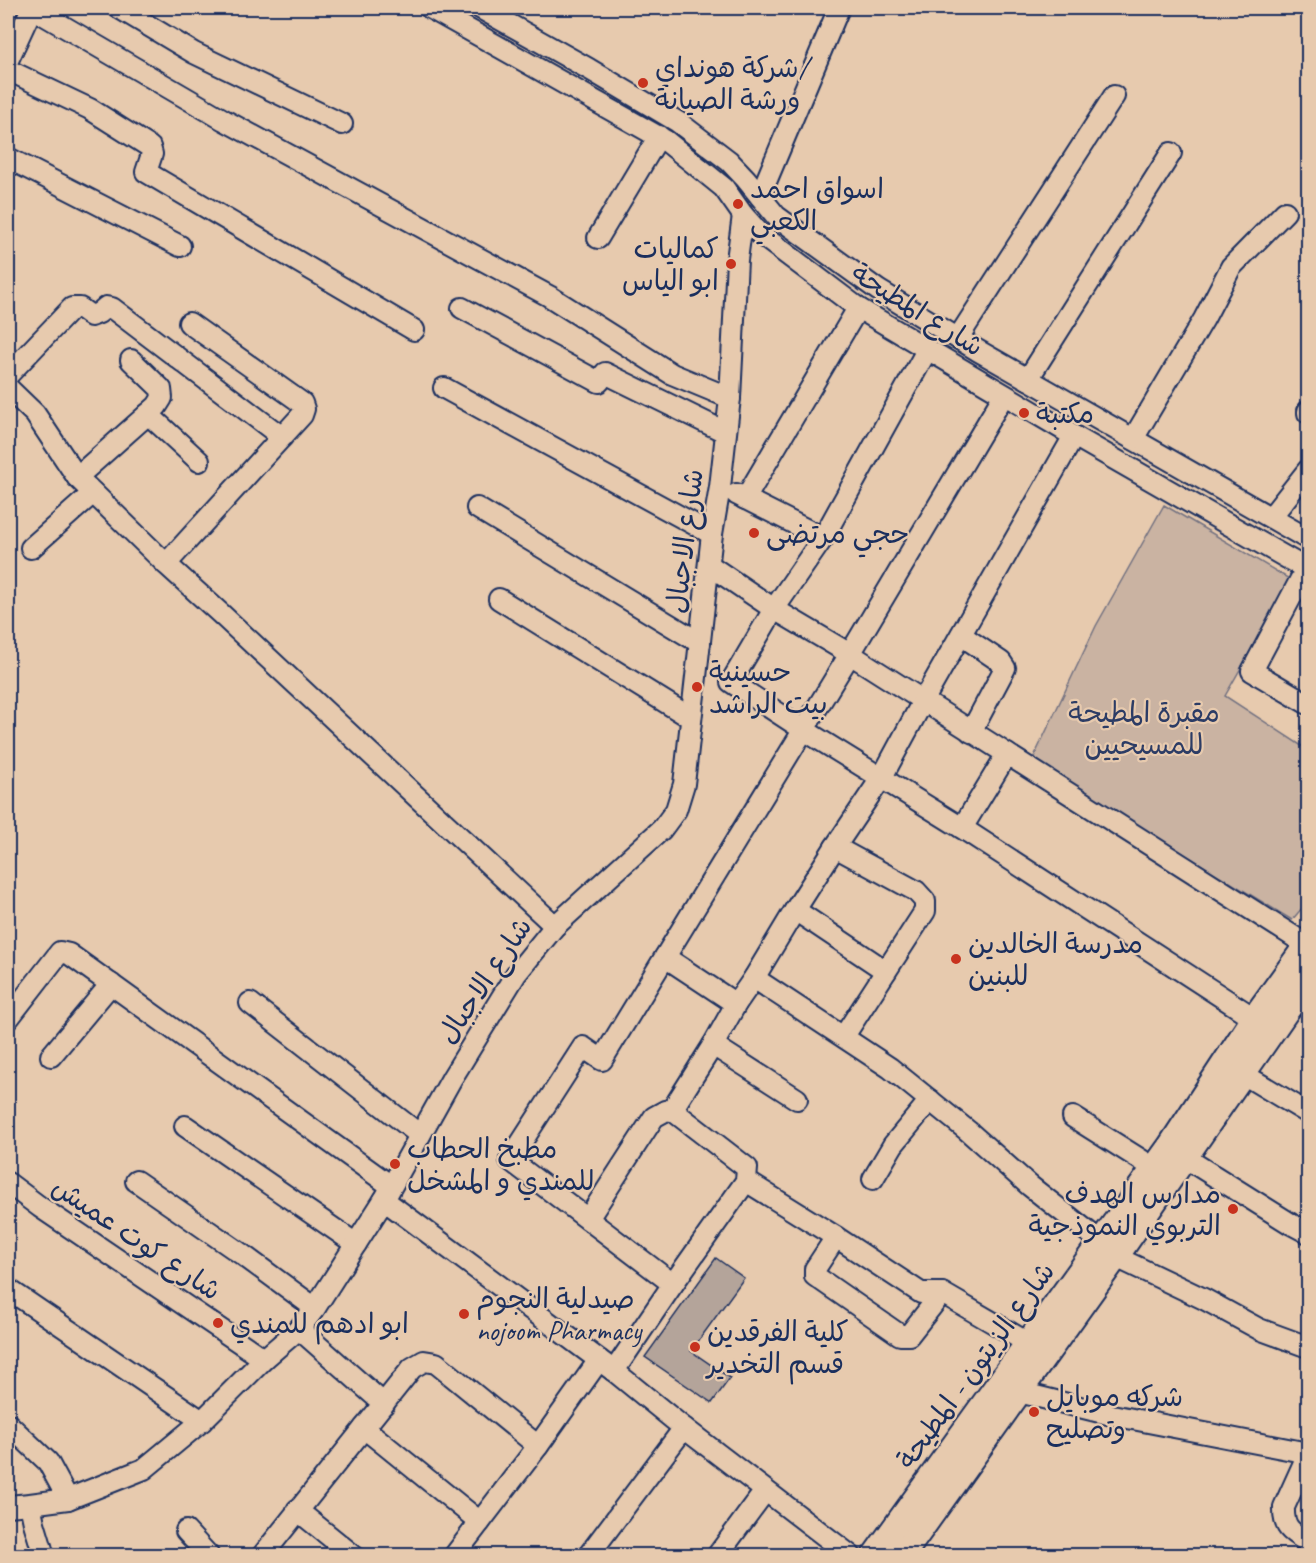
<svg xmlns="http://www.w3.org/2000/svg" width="1316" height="1563" viewBox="0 0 1316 1563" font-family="Caveat,'Playpen Sans Arabic',sans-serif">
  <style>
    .green { fill: #cab3a2; stroke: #727180; stroke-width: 1.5 }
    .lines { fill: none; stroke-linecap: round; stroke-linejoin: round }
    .stream { stroke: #6b6c7e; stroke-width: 4.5 }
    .building { fill: #b4a49a; stroke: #1b2f5e; stroke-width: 1.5 }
    .minor-casing { stroke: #1b2f5e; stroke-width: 24 }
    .major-casing { stroke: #1b2f5e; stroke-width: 28 }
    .minor { stroke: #e7caae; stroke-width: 20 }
    .major { stroke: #e7caae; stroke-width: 24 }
    .poi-dot { fill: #c8321e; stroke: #e7caae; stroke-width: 2 }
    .labels { text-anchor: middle; stroke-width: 4.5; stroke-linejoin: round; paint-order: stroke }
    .poi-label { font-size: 28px; fill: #1b2f5e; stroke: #e7caae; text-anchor: start }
    .street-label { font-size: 28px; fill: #1b2f5e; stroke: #e7caae }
    .park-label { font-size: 28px; fill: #2c3c65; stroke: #e7caae }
  </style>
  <rect width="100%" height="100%" fill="#e7caae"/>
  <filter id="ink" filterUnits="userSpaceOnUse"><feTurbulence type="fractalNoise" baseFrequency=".0167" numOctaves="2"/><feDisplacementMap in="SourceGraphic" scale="12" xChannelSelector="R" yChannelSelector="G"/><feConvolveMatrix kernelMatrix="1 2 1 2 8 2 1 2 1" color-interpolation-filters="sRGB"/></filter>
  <g filter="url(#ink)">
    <polygon class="green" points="1164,505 1291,580 1225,696 1308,750 1308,901 1292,920 1032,761 1096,626"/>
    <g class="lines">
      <polyline class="stream" points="1141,1550 1151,1556"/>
    </g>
    <polygon class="building" points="716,1258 744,1278 691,1351 730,1378 712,1403 645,1357"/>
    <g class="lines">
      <g class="minor-casing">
        <g id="minor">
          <polyline points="32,8 224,120 549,296 672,374 730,398"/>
          <polyline points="119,8 194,53 342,124"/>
          <polyline points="430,8 666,141 724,188 743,215 760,234 858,308 1074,436 1308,570"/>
          <polyline points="480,8 589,69 678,122 729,161 746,179 776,216 878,290 977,350 1308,539"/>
          <polyline points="8,60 32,8"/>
          <polyline points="8,70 90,109 150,147 152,154 146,172 414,330"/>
          <polyline points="8,158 180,246"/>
          <polyline points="760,196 839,8"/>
          <polyline points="598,238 659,136"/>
          <polyline points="462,308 599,382 605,373 725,432"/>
          <polyline points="958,338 1114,96"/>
          <polyline points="927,350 823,538 774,609 731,682 804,730 962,828 1254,1018"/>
          <polyline points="8,375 72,308 80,308 91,316 99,313 106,307 112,308 282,437"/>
          <polyline points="1028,379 1171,153"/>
          <polyline points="8,388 35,414 77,477 166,564 221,614 555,926"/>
          <polyline points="444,388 712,534"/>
          <polyline points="1308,411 1308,413"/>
          <polyline points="148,414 199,461"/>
          <polyline points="1133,439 1204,319 1231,267 1285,212"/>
          <polyline points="77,477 157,406 162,398 161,389 131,360"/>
          <polyline points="736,494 823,538"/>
          <polyline points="745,499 858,308"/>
          <polyline points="477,508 700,643"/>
          <polyline points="1271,517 1308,470"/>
          <polyline points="31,548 93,493"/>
          <polyline points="166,564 302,415 304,409 302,403 189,323"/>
          <polyline points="709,565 774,609 850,654 1307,945"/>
          <polyline points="1306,569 1252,671 1308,704"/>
          <polyline points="499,599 691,718"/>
          <polyline points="961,635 1001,662 1005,668 971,732"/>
          <polyline points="962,828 1007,754"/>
          <polyline points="835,847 916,891 925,901 925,911 844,1036"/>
          <polyline points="795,910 886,971"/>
          <polyline points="665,957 736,1004"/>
          <polyline points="754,978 890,1068 968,1131 1030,1186 1101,1242"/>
          <polyline points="250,1003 420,1135"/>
          <polyline points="8,1019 60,952 69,954 391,1186"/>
          <polyline points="713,1045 797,1099"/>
          <polyline points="51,1056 111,984"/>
          <polyline points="1243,1074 1308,1113"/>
          <polyline points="672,1110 713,1045 736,1004 754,978 795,910 835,847 882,777 923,701 1074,436"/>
          <polyline points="1073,1117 1154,1168"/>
          <polyline points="185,1126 356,1244"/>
          <polyline points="1184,1157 1291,1224 1308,1233"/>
          <polyline points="873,1179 893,1145 930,1100"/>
          <polyline points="136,1181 243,1255 315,1308"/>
          <polyline points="746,1181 836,1237 921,1293 942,1293 1028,1343"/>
          <polyline points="8,1183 40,1207 264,1359"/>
          <polyline points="384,1200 614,1371 684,1428 851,1556"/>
          <polyline points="588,1219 654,1117 665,1111 672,1110 747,1168 746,1181 673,1284 614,1371"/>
          <polyline points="836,1237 815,1269 815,1276 900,1335 909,1335 942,1293"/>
          <polyline points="1116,1257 1204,1299 1259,1329 1308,1347"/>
          <polyline points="673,1284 510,1160 583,1047 602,1060 850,654 1004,395"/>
          <polyline points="8,1289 202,1421"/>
          <polyline points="299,1329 384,1404"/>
          <polyline points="1019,1392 1112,1415 1308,1453"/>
          <polyline points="8,1424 48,1462 68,1499"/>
          <polyline points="364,1428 480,1522"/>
          <path d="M1308,1454L1284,1507C1283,1528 1291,1532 1308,1542"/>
          <polyline points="30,1504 34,1523 44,1556"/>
          <polyline points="8,1506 30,1504 68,1499 144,1469 202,1421 264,1359 299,1329 315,1308 384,1200 452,1078 516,974 555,926 662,829 676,810 684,784 712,534 720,487 730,398 737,260 743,215"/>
          <polyline points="297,1510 354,1556"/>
          <polyline points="186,1531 209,1556"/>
          <polyline points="262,1556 412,1368 424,1361 436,1363 538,1446"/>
          <polyline points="454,1556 538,1446 599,1360"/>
          <polyline points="588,1556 684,1428"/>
          <polyline points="717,1556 765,1491"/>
        </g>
      </g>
      <g class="major-casing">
        <g id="major">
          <polyline points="874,1556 1170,1146 1254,1018 1308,943"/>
          <polyline points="902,1556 1116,1257 1308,980"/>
        </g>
      </g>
      <use href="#minor" class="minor"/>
      <use href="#major" class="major"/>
    </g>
  </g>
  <g class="poi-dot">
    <circle cx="643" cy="83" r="6"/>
    <circle cx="738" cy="204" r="6"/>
    <circle cx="731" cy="264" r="6"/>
    <circle cx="1024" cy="413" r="6"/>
    <circle cx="754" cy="533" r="6"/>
    <circle cx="697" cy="687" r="6"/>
    <circle cx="956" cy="959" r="6"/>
    <circle cx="395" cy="1164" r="6"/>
    <circle cx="1233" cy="1209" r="6"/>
    <circle cx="464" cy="1314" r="6"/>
    <circle cx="218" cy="1323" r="6"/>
    <circle cx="695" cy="1347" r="6"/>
    <circle cx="1034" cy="1412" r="6"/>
  </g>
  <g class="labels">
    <g class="poi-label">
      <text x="655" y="77">شركة هونداي/<tspan x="655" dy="32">ورشة الصيانة</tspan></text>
      <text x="750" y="198">اسواق احمد<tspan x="750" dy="32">الكعبي</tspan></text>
      <text x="719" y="258" text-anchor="end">كماليات<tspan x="719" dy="32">ابو الياس</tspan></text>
      <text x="1036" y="423">مكتبة</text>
      <text x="766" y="543">حجي مرتضى</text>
      <text x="709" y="681">حسينية<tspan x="709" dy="32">بيت الراشد</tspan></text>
      <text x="968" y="953">مدرسة الخالدين<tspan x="968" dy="32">للبنين</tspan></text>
      <text x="407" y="1158">مطبخ الحطاب<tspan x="407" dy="32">للمندي و المشخل</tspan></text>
      <text x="1221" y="1203" text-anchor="end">مدارس الهدف<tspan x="1221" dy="32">التربوي النموذجية</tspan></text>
      <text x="476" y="1308">صيدلية النجوم<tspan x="476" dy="32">nojoom Pharmacy</tspan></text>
      <text x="230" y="1333">ابو ادهم للمندي</text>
      <text x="707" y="1341">كلية الفرقدين<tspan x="707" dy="32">قسم التخدير</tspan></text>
      <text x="1046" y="1406">شركه موبايل<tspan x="1046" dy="32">وتصليح</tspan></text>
    </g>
    <g class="street-label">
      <text transform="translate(918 309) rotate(32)" y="10">شارع المطيحة</text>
      <text transform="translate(684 541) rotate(-83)" y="10">شارع الاجبال</text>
      <text transform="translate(484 980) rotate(-56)" y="10">شارع الاجبال</text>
      <text transform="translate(137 1238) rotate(34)" y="10">شارع كوت عميش</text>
      <text transform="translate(975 1365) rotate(-54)" y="10">شارع الزيتون - المطيحة</text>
    </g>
    <g class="park-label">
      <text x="1144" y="722">مقبرة المطيحة<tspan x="1144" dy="32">للمسيحيين</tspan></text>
    </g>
  </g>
  <rect width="1316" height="1563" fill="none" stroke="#e7caae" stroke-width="30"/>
  <rect x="15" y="15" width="1286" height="1533" fill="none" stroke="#1b2f5e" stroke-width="2" filter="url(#ink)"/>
</svg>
